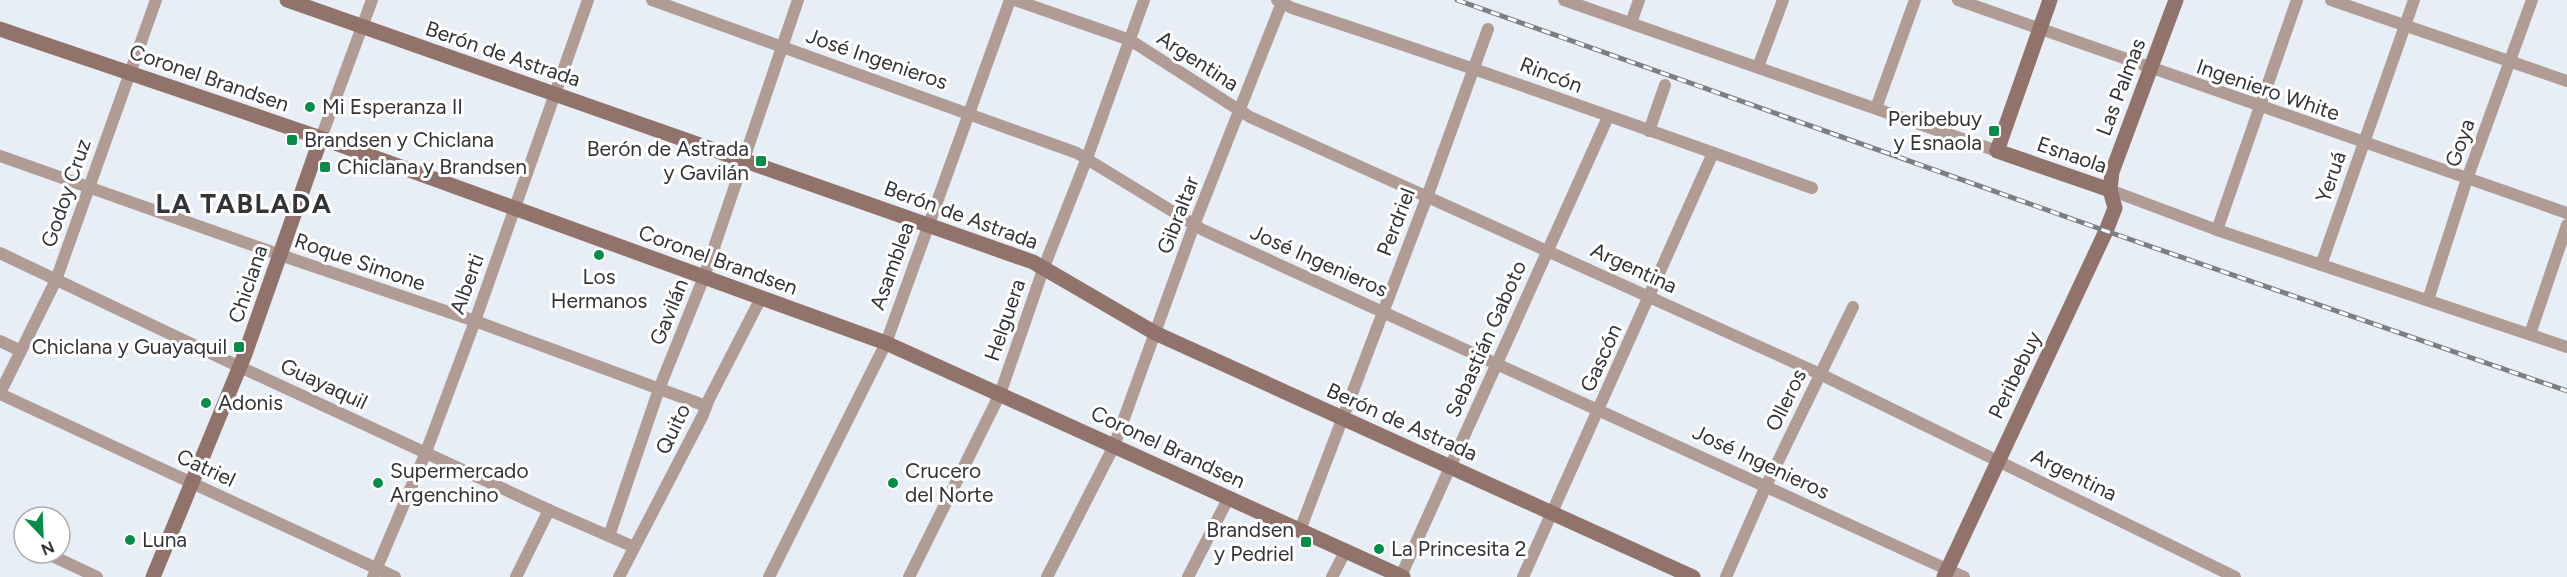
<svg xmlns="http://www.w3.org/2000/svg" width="2567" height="577" viewBox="0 0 2567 577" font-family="Figtree,sans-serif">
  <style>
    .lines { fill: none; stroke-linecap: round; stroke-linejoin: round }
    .street { stroke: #b19b95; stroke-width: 12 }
    .secondary { stroke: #92736b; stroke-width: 15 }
    .rail-casing { stroke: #7b7f84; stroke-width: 5 }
    .rail { stroke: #fff; stroke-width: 3; stroke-dasharray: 9; stroke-linecap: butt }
    .poi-dot { fill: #088c49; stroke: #fff; stroke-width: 2 }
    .labels { text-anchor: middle; stroke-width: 6; stroke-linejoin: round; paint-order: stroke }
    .street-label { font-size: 21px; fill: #323437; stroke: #fff }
    .poi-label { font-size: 21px; fill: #323437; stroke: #fff; text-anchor: start }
    .district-label { font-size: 27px; font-weight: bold; letter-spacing: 1.5px; fill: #323437; stroke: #fff }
  </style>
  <rect width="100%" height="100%" fill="#e7eef5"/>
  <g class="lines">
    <g class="street">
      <polyline points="652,0 1077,153 1203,230 1964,577"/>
      <polyline points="1015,0 1130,40 1250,117 1820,374 2235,577"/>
      <path d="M1277,0L1292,8C1467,65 1639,126 1812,188"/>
      <polyline points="1564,0 1997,151"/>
      <polyline points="1958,0 2567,213"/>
      <polyline points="2331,0 2567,81"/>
      <polyline points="1631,23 1639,0"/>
      <polyline points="1758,67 1783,0"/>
      <polyline points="1876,108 1915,0"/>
      <polyline points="1649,131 1665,85"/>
      <polyline points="321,138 372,0"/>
      <polyline points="0,156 292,259 475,321 706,406"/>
      <polyline points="2110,190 2217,230 2567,347"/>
      <polyline points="2217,230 2297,0"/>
      <polyline points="0,253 240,367 549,510 634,547"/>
      <polyline points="2321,265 2414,0"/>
      <polyline points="2428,300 2467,179 2532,0"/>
      <polyline points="2530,334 2567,225"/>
      <polyline points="0,341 19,350"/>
      <polyline points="0,393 56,280 156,0"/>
      <polyline points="0,394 395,577"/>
      <polyline points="1300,530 1427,197 1488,29"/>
      <polyline points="609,536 659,389 704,277 798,0"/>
      <polyline points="46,553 97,577"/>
      <polyline points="1401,576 1608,117"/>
      <polyline points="373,577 426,452 475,321 588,0"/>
      <polyline points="516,577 549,510"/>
      <polyline points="619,577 703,415 709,399 761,298"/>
      <polyline points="769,577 886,343 1010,0"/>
      <polyline points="909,577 1000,394 1044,267 1087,158 1144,0"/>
      <polyline points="1047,577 1114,446 1194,225 1283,0"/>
      <polyline points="1188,577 1228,499"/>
      <polyline points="1332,577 1345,552"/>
      <polyline points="1523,577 1713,153"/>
      <polyline points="1726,577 1766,486 1853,307"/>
    </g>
    <g class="secondary">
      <polyline points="287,0 1033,262 1155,333 1693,577"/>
      <polyline points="2050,0 1997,151 2110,190"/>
      <polyline points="0,29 321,138 886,343 1403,577"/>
      <polyline points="153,577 245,354 321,138"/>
      <polyline points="1944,577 2106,231 2115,208 2110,190 2112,172 2176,0"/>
    </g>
    <g class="rail-casing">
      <polyline id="rail" points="1457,0 2106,231 2567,391"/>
    </g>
    <use href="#rail" class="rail"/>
  </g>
  <g class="poi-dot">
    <circle cx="310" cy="107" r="6"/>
    <rect x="1988" y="125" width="12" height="12" rx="3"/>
    <rect x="286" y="134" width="12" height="12" rx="3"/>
    <rect x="755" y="155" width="12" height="12" rx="3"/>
    <rect x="319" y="161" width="12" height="12" rx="3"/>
    <circle cx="599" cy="255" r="6"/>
    <rect x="233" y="341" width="12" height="12" rx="3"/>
    <circle cx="206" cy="403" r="6"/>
    <circle cx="378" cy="483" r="6"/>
    <circle cx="893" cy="483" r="6"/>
    <circle cx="130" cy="540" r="6"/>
    <rect x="1300" y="536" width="12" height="12" rx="3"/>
    <circle cx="1379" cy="549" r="6"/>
  </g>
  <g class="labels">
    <g class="street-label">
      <text transform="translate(503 54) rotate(19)" y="7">Berón de Astrada</text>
      <text transform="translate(877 59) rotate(19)" y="7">José Ingenieros</text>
      <text transform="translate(1198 61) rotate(33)" y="7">Argentina</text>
      <text transform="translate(1551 75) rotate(21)" y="7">Rincón</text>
      <text transform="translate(209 78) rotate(19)" y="7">Coronel Brandsen</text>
      <text transform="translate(2121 87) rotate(-69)" y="7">Las Palmas</text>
      <text transform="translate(2268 90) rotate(19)" y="7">Ingeniero White</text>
      <text transform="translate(2460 143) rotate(-70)" y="7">Goya</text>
      <text transform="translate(2072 155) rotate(19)" y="7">Esnaola</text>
      <text transform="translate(2331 177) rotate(-71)" y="7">Yeruá</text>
      <text transform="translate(66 193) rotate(-71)" y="7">Godoy Cruz</text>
      <text transform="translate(961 215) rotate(20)" y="7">Berón de Astrada</text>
      <text transform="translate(1178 215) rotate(-69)" y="7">Gibraltar</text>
      <text transform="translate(1396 222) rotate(-69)" y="7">Perdriel</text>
      <text transform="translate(718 260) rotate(20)" y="7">Coronel Brandsen</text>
      <text transform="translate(1319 261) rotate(24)" y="7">José Ingenieros</text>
      <text transform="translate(360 262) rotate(19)" y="7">Roque Simone</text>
      <text transform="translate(892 266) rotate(-70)" y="7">Asamblea</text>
      <text transform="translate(1634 268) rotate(25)" y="7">Argentina</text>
      <text transform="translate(248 284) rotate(-71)" y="7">Chiclana</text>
      <text transform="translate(467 284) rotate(-70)" y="7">Alberti</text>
      <text transform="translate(669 312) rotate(-68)" y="7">Gavilán</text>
      <text transform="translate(1005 320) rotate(-71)" y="7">Helguera</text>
      <text transform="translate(1486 339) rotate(-66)" y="7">Sebastián Gaboto</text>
      <text transform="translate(1601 358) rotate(-66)" y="7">Gascón</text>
      <text transform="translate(2015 375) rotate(-64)" y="7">Peribebuy</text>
      <text transform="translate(324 384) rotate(25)" y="7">Guayaquil</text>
      <text transform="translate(1786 400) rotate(-64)" y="7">Olleros</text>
      <text transform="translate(1402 422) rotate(24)" y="7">Berón de Astrada</text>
      <text transform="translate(673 429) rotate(-64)" y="7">Quito</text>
      <text transform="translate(1168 447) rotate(25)" y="7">Coronel Brandsen</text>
      <text transform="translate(1761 462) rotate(25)" y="7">José Ingenieros</text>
      <text transform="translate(206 468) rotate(25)" y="7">Catriel</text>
      <text transform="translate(2074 475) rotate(26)" y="7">Argentina</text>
    </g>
    <g class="poi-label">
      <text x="322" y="114">Mi Esperanza II</text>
      <text x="1982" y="126" text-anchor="end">Peribebuy<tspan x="1982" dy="24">y Esnaola</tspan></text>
      <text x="304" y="147">Brandsen y Chiclana</text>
      <text x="749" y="156" text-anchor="end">Berón de Astrada<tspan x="749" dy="24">y Gavilán</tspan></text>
      <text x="337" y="174">Chiclana y Brandsen</text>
      <text x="599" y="284" text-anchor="middle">Los<tspan x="599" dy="24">Hermanos</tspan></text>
      <text x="227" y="354" text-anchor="end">Chiclana y Guayaquil</text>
      <text x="218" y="410">Adonis</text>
      <text x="390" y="478">Supermercado<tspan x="390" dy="24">Argenchino</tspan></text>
      <text x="905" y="478">Crucero<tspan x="905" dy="24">del Norte</tspan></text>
      <text x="1294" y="537" text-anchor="end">Brandsen<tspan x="1294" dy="24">y Pedriel</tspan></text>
      <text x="142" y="547">Luna</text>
      <text x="1391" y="556">La Princesita 2</text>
    </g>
    <g class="district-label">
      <text x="244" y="213">LA TABLADA</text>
    </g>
  </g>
  <g transform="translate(42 535) rotate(157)"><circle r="28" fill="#ffffff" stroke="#adaeaf" stroke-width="1.5"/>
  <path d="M0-4.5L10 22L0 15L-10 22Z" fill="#088c49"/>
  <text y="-9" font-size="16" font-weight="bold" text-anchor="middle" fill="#323437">N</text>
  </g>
</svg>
